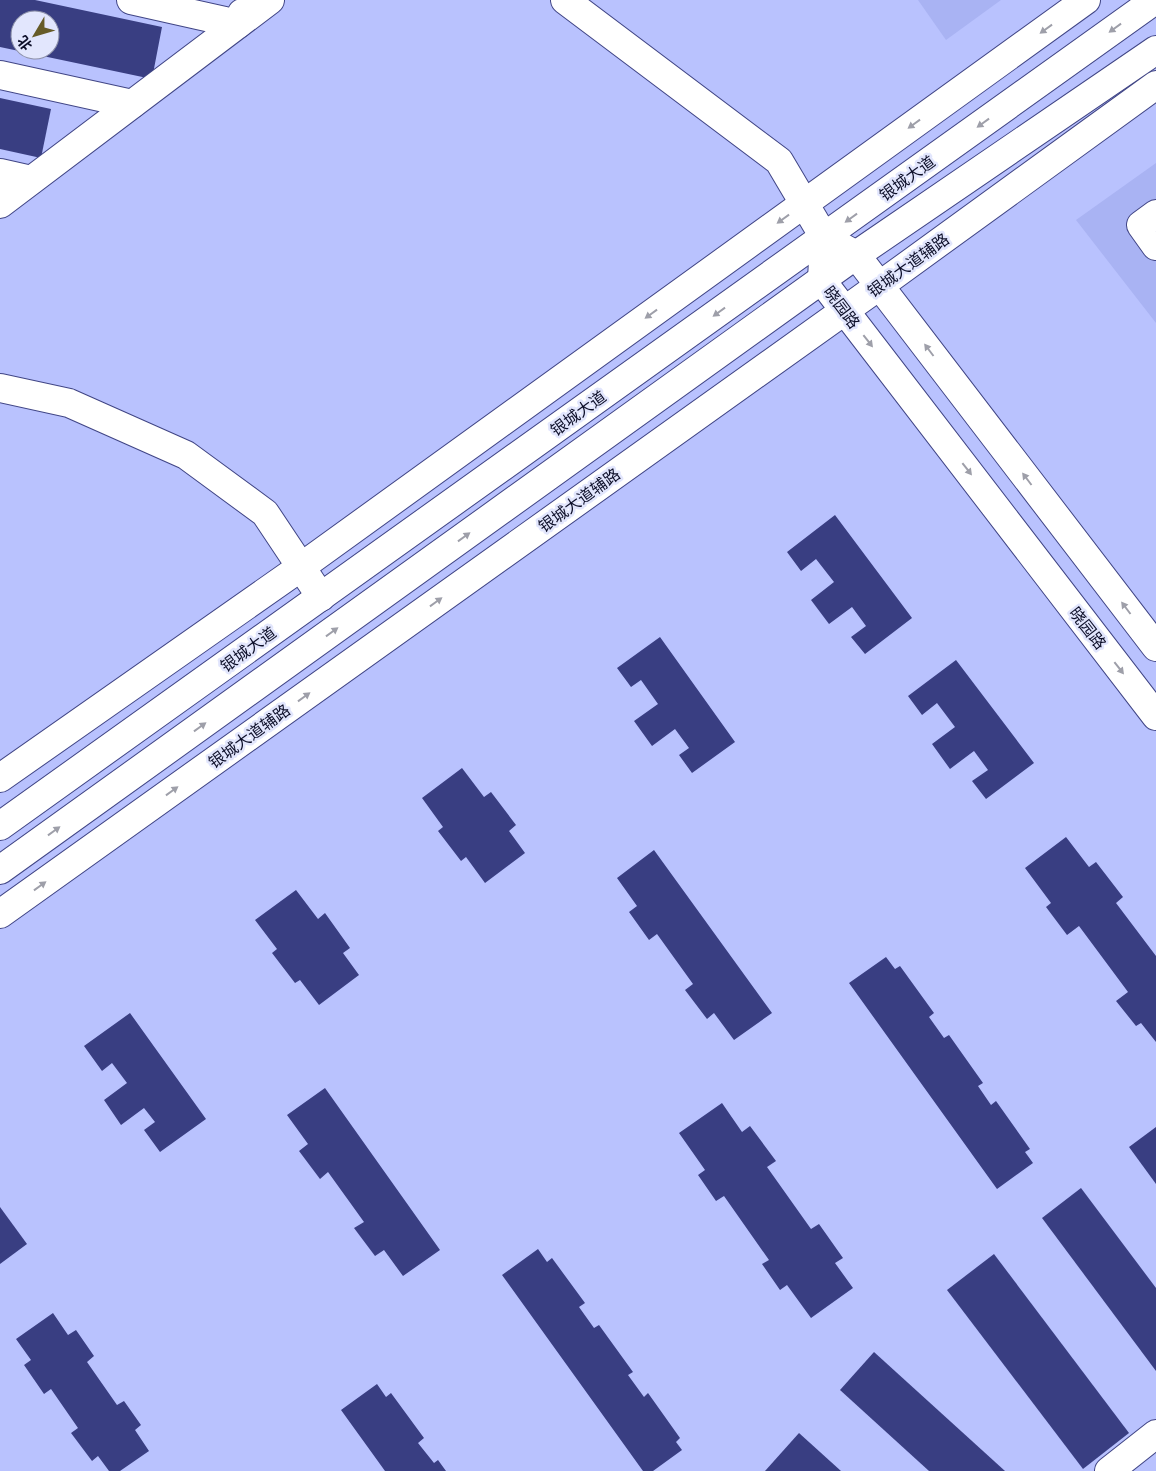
<svg xmlns="http://www.w3.org/2000/svg" width="1156" height="1471" viewBox="0 0 1156 1471" font-family="Rubik,'Noto Sans SC',sans-serif">
  <style>
    .built { fill: #a9b3f3 }
    .building { fill: #393e82; fill-rule: evenodd }
    .lines { fill: none; stroke-linecap: round; stroke-linejoin: round }
    .minor-casing { stroke: #404585; stroke-width: 30 }
    .major-casing { stroke: #404585; stroke-width: 30 }
    .minor { stroke: #fff; stroke-width: 28 }
    .major { stroke: #fff; stroke-width: 28 }
    .oneway { fill: #9e9fa9 }
    .labels { text-anchor: middle; stroke-width: 5; stroke-linejoin: round; paint-order: stroke }
    .street-label { font-size: 16px; fill: #0c0e28; stroke: #e2e6fd }
  </style>
  <rect width="100%" height="100%" fill="#b9c2fe"/>
  <g class="built">
    <polygon points="918,0 1001,0 946,40"/>
    <polygon points="1156,163 1156,323 1076,220"/>
  </g>
  <g class="building">
    <path d="M0,0H35L162,27L152,79L0,47ZM20,20H50V50H20Z"/>
    <polygon points="0,98 51,109 41,158 0,149"/>
    <polygon points="835,515 912,618 865,654 851,637 866,626 852,607 829,624 811,600 834,582 816,559 801,571 787,552"/>
    <polygon points="660,637 735,742 692,773 679,755 689,748 675,729 652,746 634,721 658,704 641,680 631,687 617,668"/>
    <polygon points="956,660 1034,763 986,799 972,781 988,770 974,751 950,769 932,744 955,727 937,703 922,715 908,696"/>
    <polygon points="462,768 484,797 491,792 516,825 509,831 525,853 485,883 466,857 461,861 438,831 443,827 422,798"/>
    <polygon points="1066,837 1089,867 1096,862 1123,897 1116,903 1156,956 1156,1042 1141,1023 1136,1026 1116,1001 1128,992 1079,926 1067,935 1046,907 1051,903 1025,868"/>
    <polygon points="654,850 772,1013 734,1040 714,1013 707,1019 685,990 693,984 657,934 649,940 629,912 637,906 617,878"/>
    <polygon points="296,890 318,919 325,913 350,948 343,953 359,975 319,1005 300,980 295,983 272,953 277,949 255,920"/>
    <polygon points="886,957 895,969 900,966 934,1013 929,1017 944,1038 949,1035 983,1083 978,1086 991,1105 996,1101 1030,1149 1025,1152 1033,1163 997,1189 849,983"/>
    <polygon points="130,1013 206,1119 160,1152 144,1130 155,1122 144,1108 121,1125 104,1100 127,1083 112,1063 102,1071 84,1046"/>
    <polygon points="325,1088 440,1250 403,1276 384,1250 375,1256 354,1228 364,1222 328,1172 320,1179 299,1151 308,1144 287,1115"/>
    <polygon points="722,1103 742,1132 750,1126 776,1161 767,1167 811,1229 819,1224 843,1258 835,1263 853,1288 811,1318 787,1285 780,1290 762,1264 769,1260 724,1196 716,1201 698,1175 705,1170 679,1133"/>
    <polygon points="1156,1127 1156,1184 1129,1147"/>
    <polygon points="1081,1188 1156,1288 1156,1371 1042,1218"/>
    <polygon points="0,1207 27,1244 0,1264"/>
    <polygon points="538,1249 547,1262 552,1258 585,1303 579,1307 594,1328 599,1325 633,1372 628,1375 644,1397 648,1393 680,1438 676,1442 682,1450 653,1471 643,1471 502,1275"/>
    <polygon points="994,1254 1129,1433 1083,1469 947,1290"/>
    <polygon points="53,1313 68,1335 76,1330 94,1356 87,1362 117,1405 124,1401 141,1425 135,1430 149,1451 120,1471 109,1471 98,1456 92,1461 71,1433 78,1428 51,1389 44,1394 24,1365 31,1360 16,1339"/>
    <polygon points="874,1352 1005,1471 929,1471 840,1390"/>
    <polygon points="377,1384 386,1397 391,1393 424,1438 418,1443 434,1463 438,1460 446,1471 385,1471 341,1410"/>
    <polygon points="799,1433 841,1471 765,1471"/>
  </g>
  <g class="lines">
    <g class="minor-casing">
      <g id="minor">
        <polyline points="131,0 238,24 242,13"/>
        <polyline points="565,0 779,161 824,237 856,255 1156,647"/>
        <polyline points="0,75 132,104"/>
        <polyline points="0,173 31,180"/>
        <polyline points="0,204 270,0"/>
        <polyline points="1156,214 1141,225 1156,246"/>
        <polyline points="824,237 822,281 1156,716"/>
        <polyline points="0,388 69,403 186,455 265,513 321,597"/>
        <polyline points="0,778 301,567 1086,0"/>
        <polyline points="0,914 879,286 1156,85"/>
        <polyline points="1109,1471 1156,1434"/>
      </g>
    </g>
    <g class="major-casing">
      <g id="major">
        <polyline points="0,826 1155,0"/>
        <polyline points="0,870 856,255 1156,50"/>
      </g>
    </g>
    <use href="#minor" class="minor"/>
    <use href="#major" class="major"/>
  </g>
  <defs><path id="oneway-solid" d="M-6-.8H1V-3.2L6.5 0L1 3.2V.8H-6Z" transform="scale(1.25)"/></defs>
  <g class="oneway">
    <use href="#oneway-solid" transform="translate(1115 28) rotate(144)"/>
    <use href="#oneway-solid" transform="translate(1046 29) rotate(144)"/>
    <use href="#oneway-solid" transform="translate(983 123) rotate(144)"/>
    <use href="#oneway-solid" transform="translate(914 124) rotate(144)"/>
    <use href="#oneway-solid" transform="translate(851 218) rotate(144)"/>
    <use href="#oneway-solid" transform="translate(783 219) rotate(144)"/>
    <use href="#oneway-solid" transform="translate(719 312) rotate(144)"/>
    <use href="#oneway-solid" transform="translate(651 314) rotate(144)"/>
    <use href="#oneway-solid" transform="translate(868 341) rotate(52)"/>
    <use href="#oneway-solid" transform="translate(929 350) rotate(-127)"/>
    <use href="#oneway-solid" transform="translate(967 469) rotate(52)"/>
    <use href="#oneway-solid" transform="translate(1027 479) rotate(-127)"/>
    <use href="#oneway-solid" transform="translate(464 537) rotate(-36)"/>
    <use href="#oneway-solid" transform="translate(436 602) rotate(-36)"/>
    <use href="#oneway-solid" transform="translate(1126 608) rotate(-127)"/>
    <use href="#oneway-solid" transform="translate(332 632) rotate(-36)"/>
    <use href="#oneway-solid" transform="translate(1119 668) rotate(52)"/>
    <use href="#oneway-solid" transform="translate(304 697) rotate(-36)"/>
    <use href="#oneway-solid" transform="translate(200 727) rotate(-36)"/>
    <use href="#oneway-solid" transform="translate(172 791) rotate(-36)"/>
    <use href="#oneway-solid" transform="translate(54 831) rotate(-36)"/>
    <use href="#oneway-solid" transform="translate(40 886) rotate(-36)"/>
  </g>
  <g class="labels">
    <g class="street-label">
      <text transform="translate(907 178) rotate(-36)" y="6">银城大道</text>
      <text transform="translate(908 265) rotate(-36)" y="6">银城大道辅路</text>
      <text transform="translate(842 307) rotate(53)" y="6">晓园路</text>
      <text transform="translate(578 413) rotate(-36)" y="6">银城大道</text>
      <text transform="translate(579 500) rotate(-36)" y="6">银城大道辅路</text>
      <text transform="translate(1088 628) rotate(52)" y="6">晓园路</text>
      <text transform="translate(248 649) rotate(-36)" y="6">银城大道</text>
      <text transform="translate(249 736) rotate(-36)" y="6">银城大道辅路</text>
    </g>
  </g>
  <g transform="translate(35 35) rotate(232)"><circle r="24" fill="#e2e6fd" stroke="#8c90a8"/>
  <path d="M0-4L9 19L0 12L-9 19Z" fill="#665b28"/>
  <text y="-8" font-size="14" font-weight="bold" text-anchor="middle" fill="#0c0e28">北</text>
  </g>
</svg>
